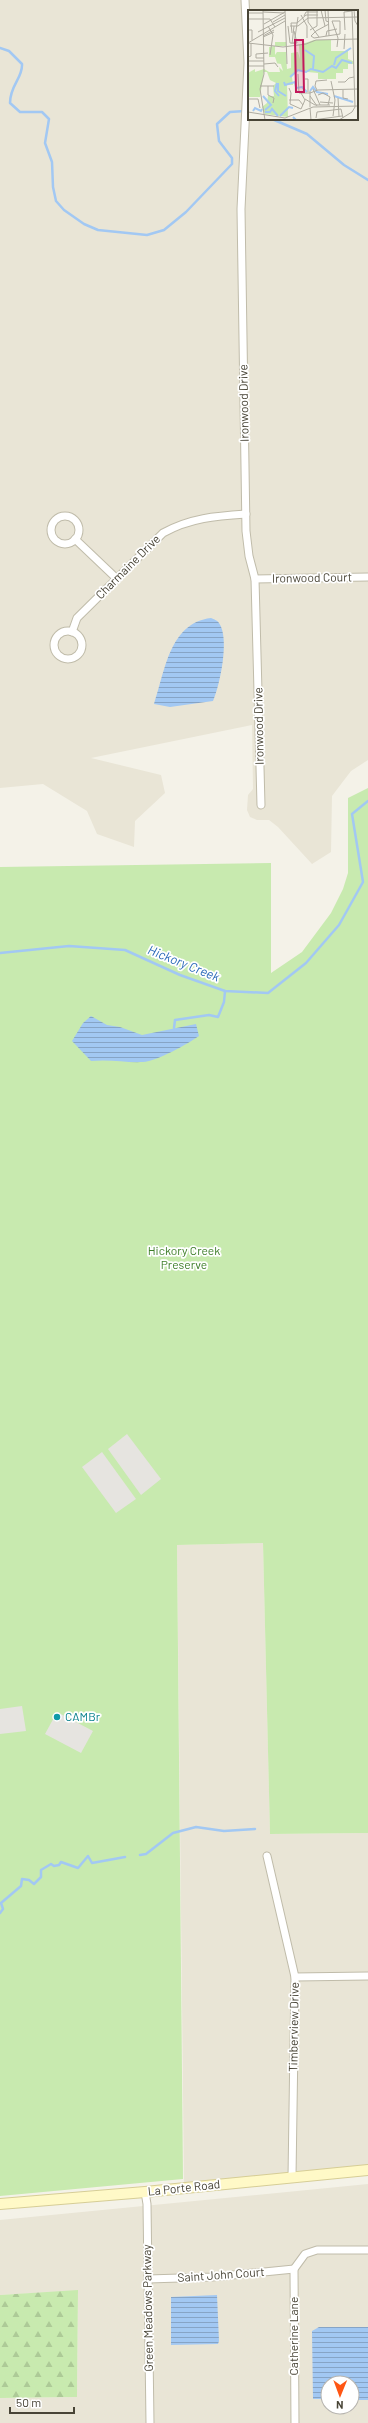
<svg xmlns="http://www.w3.org/2000/svg" width="368" height="2423" viewBox="0 0 368 2423" font-family="Barlow,sans-serif">
  <style>
    .residential { fill: #e9e5d6; fill-rule: evenodd }
    .forest { fill: url(#forest-firs) }
    .park { fill: #c8eaaf }
    .parking { fill: #e6e4e0 }
    .water { fill: url(#water-rules) }
    .lines { fill: none; stroke-linecap: round; stroke-linejoin: round }
    .stream { stroke: #a2c8f3; stroke-width: 2.5 }
    .street-casing { stroke: #c0bcaa; stroke-width: 9 }
    .secondary-casing { stroke: #d6cd96; stroke-width: 12 }
    .street { stroke: #fff; stroke-width: 7 }
    .secondary { stroke: #fff9c7; stroke-width: 10 }
    .culture-dot { fill: #0f9aa8; stroke: #fff; stroke-width: 1.5 }
    .labels { text-anchor: middle; stroke-width: 3.5; stroke-linejoin: round; paint-order: stroke }
    .street-label { font-size: 12px; fill: #484436; stroke: #fff }
    .park-label { font-size: 12px; fill: #3c7d27; stroke: #fff }
    .culture-label { font-size: 12px; fill: #0d838f; stroke: #fff; text-anchor: start }
    .water-label { font-size: 13px; font-style: italic; fill: #2b6ab8; stroke: #fff }
    .inset-river { fill: none; stroke: #a2c8f3; stroke-width: 2 }
    .inset-road { fill: none; stroke: #afaca1; stroke-width: 1 }
    .view { fill: #c2185b; fill-opacity: 0.15; stroke: #c2185b; stroke-width: 2 }
    .inset-edge { fill: none; stroke: #484436; stroke-width: 2 }
  </style>
  <defs>
    <pattern id="forest-firs" width="22" height="20" patternUnits="userSpaceOnUse"><rect width="22" height="20" fill="#c8eaaf"/><path d="M5 1l3.5 6h-7zM16 11l3.5 6h-7z" fill="#adca97"/></pattern>
    <pattern id="water-rules" width="6" height="5" patternUnits="userSpaceOnUse"><rect width="6" height="5" fill="#a2c8f3"/><path d="M0 2.5h6" fill="none" stroke="#86a4c6"/></pattern>
  </defs>
  <rect width="100%" height="100%" fill="#f4f2e8"/>
  <g class="residential">
    <path d="M0,0H368V760L351,771L332,796L331,852L312,864L278,827L269,820H257L250,817L247,810L248,795L253,789L252,725L91,758L161,775L165,793L135,821L134,847L97,834L87,811L43,784L0,788ZM249,11H357V119H249Z"/>
    <polygon points="263,1543 270,1834 368,1833 368,2166 184,2185 177,1545"/>
    <path d="M368,2184V2423H0V2398L77,2397L78,2291L0,2295V2220ZM328,2383H352V2407H328Z"/>
  </g>
  <polygon class="forest" points="78,2290 77,2397 0,2398 0,2295"/>
  <polygon class="park" points="368,788 368,1833 270,1834 263,1543 177,1545 183,2179 0,2196 0,867 271,863 271,973 302,952 331,913 343,889 348,873 348,798"/>
  <g class="parking">
    <polygon points="127,1434 161,1479 141,1495 108,1449"/>
    <polygon points="102,1452 136,1499 116,1513 82,1467"/>
    <polygon points="22,1706 26,1731 0,1734 0,1709"/>
    <polygon points="57,1712 93,1731 81,1753 45,1734"/>
  </g>
  <g class="water">
    <path d="M211,618C214,619 218,621 219,623C230,638 220,685 213,701L170,707L154,704C165,672 169,623 211,618Z"/>
    <path d="M91,1016L107,1025L120,1027L142,1035L196,1024L199,1036C188,1044 157,1061 143,1062C126,1063 111,1059 91,1061L72,1041L83,1023Z"/>
    <polygon points="217,2295 219,2341 218,2344 171,2345 171,2297"/>
    <polygon points="319,2327 368,2327 368,2400 352,2400 352,2383 328,2383 328,2399 313,2399 312,2331"/>
  </g>
  <g class="lines">
    <g class="stream">
      <path d="M0,48L9,51L22,64C23,78 10,85 10,103L20,112H42L49,119L45,143L52,162L53,187L56,201L64,210L84,224L98,230L147,235L164,230L186,212L232,164V158L219,141L217,124L230,112L245,111"/>
      <polyline points="272,119 307,134 344,165 368,180"/>
      <polyline points="0,953 69,946 125,950 180,975 225,991 268,993 306,963 339,925 363,882 352,814 368,801"/>
      <polyline points="174,1028 175,1020 209,1015 218,1017 224,1002 225,991"/>
      <polyline points="140,1855 146,1854 173,1833 196,1827 224,1831 255,1829"/>
      <polyline points="0,1913 3,1909 1,1903 21,1886 22,1879 29,1880 34,1884 41,1877 41,1870 51,1864 54,1866 59,1865 61,1862 78,1868 88,1856 92,1863 125,1857"/>
    </g>
    <g class="street-casing">
      <g id="street">
        <polyline points="245,0 248,63 241,209 246,531 249,556 255,579 261,805"/>
        <circle cx="65" cy="530" r="14"/>
        <polyline points="75,539 116,578"/>
        <polyline points="255,579 368,577"/>
        <circle cx="68" cy="645" r="14"/>
        <path d="M72,632L77,618L163,533C190,518 216,516 246,514"/>
        <polyline points="267,1856 295,1977 292,2177"/>
        <polyline points="295,1977 368,1976"/>
        <polyline points="145,2192 147,2204 150,2423"/>
        <polyline points="148,2279 212,2277 294,2269"/>
        <polyline points="295,2423 294,2269 305,2254 317,2250 368,2250"/>
      </g>
    </g>
    <g class="secondary-casing">
      <polyline id="secondary" points="0,2204 145,2192 368,2170"/>
    </g>
    <use href="#street" class="street"/>
    <use href="#secondary" class="secondary"/>
  </g>
  <circle class="culture-dot" cx="57" cy="1717" r="4"/>
  <g class="labels">
    <g class="street-label">
      <text transform="translate(244 403) rotate(-91)" y="4">Ironwood Drive</text>
      <text transform="translate(128 567) rotate(-45)" y="4">Charmaine Drive</text>
      <text transform="translate(312 578) rotate(-1)" y="4">Ironwood Court</text>
      <text transform="translate(259 726) rotate(-91)" y="4">Ironwood Drive</text>
      <text transform="translate(294 2027) rotate(-89)" y="4">Timberview Drive</text>
      <text transform="translate(184 2188) rotate(-6)" y="4">La Porte Road</text>
      <text transform="translate(221 2275) rotate(-4)" y="4">Saint John Court</text>
      <text transform="translate(148 2308) rotate(-91)" y="4">Green Meadows Parkway</text>
      <text transform="translate(294 2336) rotate(-90)" y="4">Catherine Lane</text>
    </g>
    <g class="park-label">
      <text x="184" y="1255">Hickory Creek<tspan x="184" dy="14">Preserve</tspan></text>
    </g>
    <g class="culture-label">
      <text x="65" y="1721">CAMBr</text>
    </g>
    <g class="water-label">
      <text transform="translate(184 963) rotate(22)" y="5">Hickory Creek</text>
    </g>
  </g>
  <g transform="translate(248 10)">
    <rect width="110" height="110" fill="#f4f2e8"/>
    <path d="M66,30H83V41H100V49L105,51L106,54H100V59H95V63H88V69H70V63L49,61L44,67L45,75H39L40,107L17,104L14,97L19,93L20,86H26L25,76L28,73L22,70L19,62H16L12,87H0V63L7,59V62L16,59L21,62H32L31,57L35,61L33,54L27,53H29L27,47H21V37L27,36V32H38V36H27V45L29,42H38L39,59L43,58V43L50,42L52,49L51,35Z" fill="#c8eaaf"/>
    <path class="inset-river" d="M57,40L66,46L65,59M86,55L88,48L103,38M42,67L50,60L58,62L63,59L75,62L84,56L88,58L94,50L104,53M36,72L37,75L47,72L48,77M29,73L27,81L31,86M30,73V81L38,86M48,78L54,77L59,82M62,81L65,77L69,82L80,84M15,86L23,95L17,100M86,86L105,92M5,101L7,98L13,101L14,99M17,102H22L24,99L30,106M32,106L41,97L45,98M45,107L48,110H59"/>
    <path class="inset-road" d="M15,0L16,64L12,79L17,110M37,0L39,54M60,0V12L71,27M73,0L77,16M77,0L78,11L81,12M80,0L81,26M106,0L107,11L110,16M15,2L36,3M0,3H15M53,5L59,16V28M56,6L58,2H70M60,8L110,7M0,9H22L27,17M84,11L90,28L89,37M25,12L37,5M16,14L37,2M81,14L68,21L63,26L66,28L92,24V11H84M20,16L25,25L22,45M40,16L42,33H49L46,21M42,16H50L60,8M0,20H4V30M62,20L69,16V0M97,20L96,2L104,1M10,22L37,8M44,23L43,13H49L58,5H70M15,26L26,20M78,26L79,21L89,19M15,27L26,22M0,33L35,37L58,34L68,30L110,29M0,33L37,11M44,34L46,16M46,34L50,7M96,39L97,24M0,47L3,46V33M16,48H8V44L20,43M0,51H16M16,54L27,53L30,57M0,56H16M50,64L51,83H62M57,69H60V82M83,71L87,90L85,106M90,72H97L101,68L106,67M12,76H26M20,76V85L26,88L25,93M41,78L43,83L42,94L53,99M65,79L72,95M69,80L67,76L68,71L79,70M95,80V88L100,89M62,81V97M62,83L70,80L110,79M70,85L75,83L82,87L80,95M62,86L69,96M90,88L91,106M0,89H10L12,98M57,89L67,95H82M41,90H51L55,95M72,92L85,93M62,98L63,110M53,99L57,90L53,83M0,102L37,108L65,97L110,96M68,108L69,102L93,99L95,108M65,110L94,106M91,110L104,102L107,97L104,0"/>
    <path class="view" d="M47,30H55L56,82H48Z"/>
    <rect width="110" height="110" class="inset-edge"/>
  </g>
  <g transform="translate(340 2395) rotate(181)"><circle r="19" fill="#ffffff" stroke="#b6b4af"/>
  <path d="M0-3L7 15L0 10L-7 15Z" fill="#ff5614"/>
  <text y="-6" font-size="11" font-weight="bold" text-anchor="middle" fill="#484436">N</text>
  </g>
  <path d="M10 2407v6h64v-6" fill="none" stroke="#484436" stroke-width="2"/>
  <text x="16" y="2407" font-size="12" fill="#484436" stroke="#ffffff" stroke-width="3" paint-order="stroke">50 m</text>
</svg>
